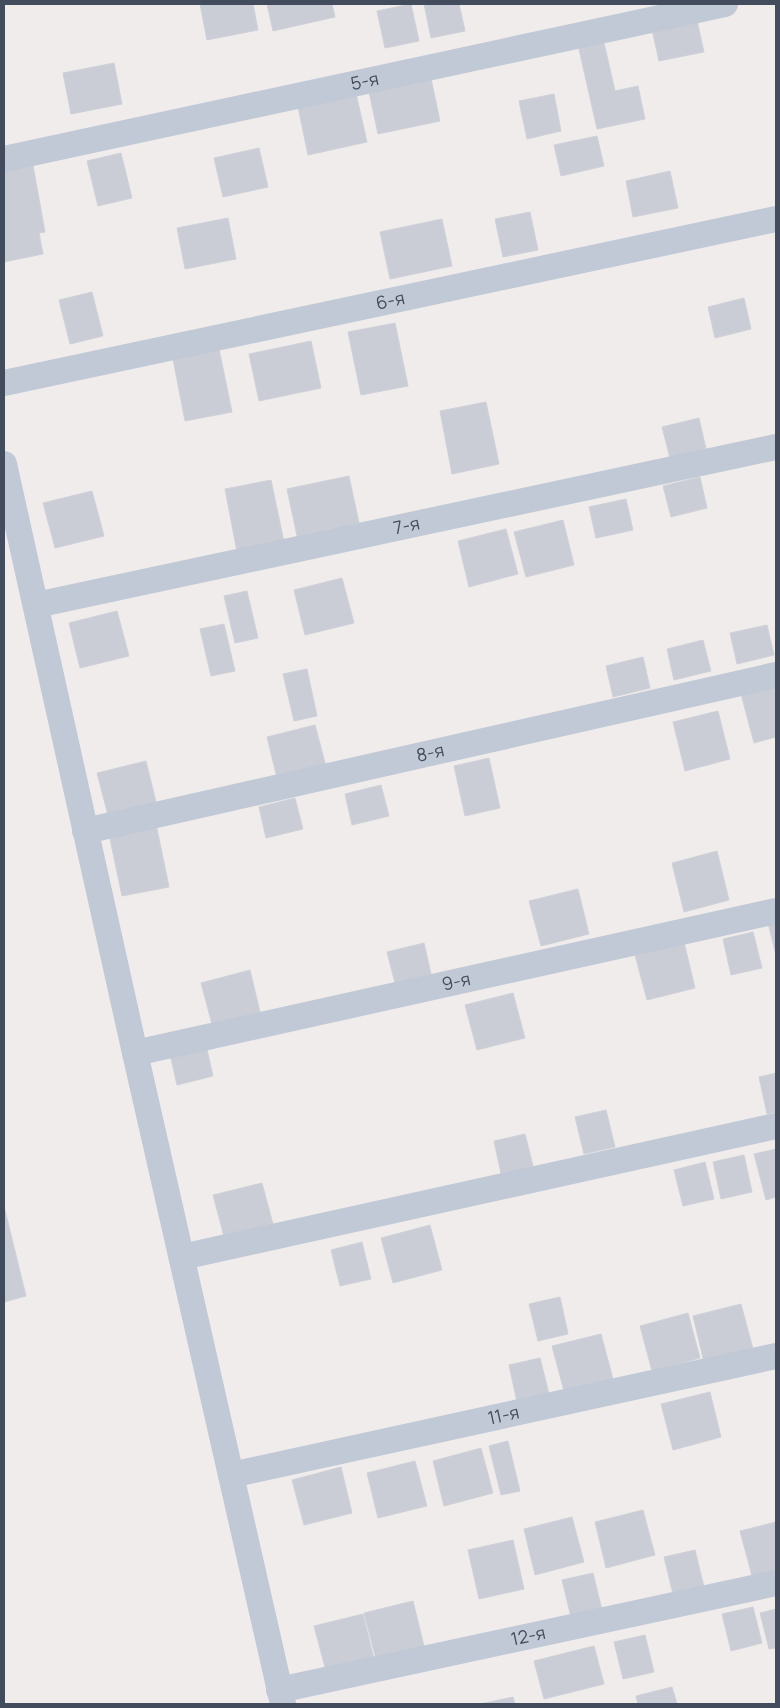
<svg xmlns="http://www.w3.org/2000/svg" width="780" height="1708" viewBox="0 0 780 1708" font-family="Manrope,sans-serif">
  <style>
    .building { fill: #cacdd5; stroke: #cfd1d9 }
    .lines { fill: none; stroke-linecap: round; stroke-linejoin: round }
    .minor { stroke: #c1c9d6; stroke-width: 26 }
    .labels { text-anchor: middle; stroke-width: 4; stroke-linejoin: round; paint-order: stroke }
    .street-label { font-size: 18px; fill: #434c5c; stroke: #fff }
  </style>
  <rect width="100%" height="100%" fill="#f0ecec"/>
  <g class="building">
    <polygon points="200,4 253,4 258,30 207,40"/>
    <polygon points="267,4 332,4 335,17 273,31"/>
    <polygon points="411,4 419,41 385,48 377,11"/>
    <polygon points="424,4 459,4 465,31 431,38"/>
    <polygon points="696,16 704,52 659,61 651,25"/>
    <polygon points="602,34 615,91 638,86 645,119 597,129 577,40"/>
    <polygon points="114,63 122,104 71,114 63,73"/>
    <polygon points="430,74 440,121 378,134 368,87"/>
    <polygon points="355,89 367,142 308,155 297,102"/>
    <polygon points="554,94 561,131 527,139 519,101"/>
    <polygon points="597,136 604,166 561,176 554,145"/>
    <polygon points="259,148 268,187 223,197 214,158"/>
    <polygon points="121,153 132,198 98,206 87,161"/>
    <polygon points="32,160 45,232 39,233 43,254 4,262 4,166"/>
    <polygon points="670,171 678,208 633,217 626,181"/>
    <polygon points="530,212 538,250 503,257 495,219"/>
    <polygon points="228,218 236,259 185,269 177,228"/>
    <polygon points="442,219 452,266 390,279 380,232"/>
    <polygon points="92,292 103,336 70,344 59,300"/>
    <polygon points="744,298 751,329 715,338 708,307"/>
    <polygon points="395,323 408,386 361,395 348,332"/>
    <polygon points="311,341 321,388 259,401 249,354"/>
    <polygon points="219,349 232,412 185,421 173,359"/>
    <polygon points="486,402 499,464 452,474 440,411"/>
    <polygon points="699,418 706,449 670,458 662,427"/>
    <polygon points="349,476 359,523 297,536 287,489"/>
    <polygon points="700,477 707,508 671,517 663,486"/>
    <polygon points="271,480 284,542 237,552 225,489"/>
    <polygon points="92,491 104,536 55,548 43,503"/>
    <polygon points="626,499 633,530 596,538 589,507"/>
    <polygon points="563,520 574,565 526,577 514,532"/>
    <polygon points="506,529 518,574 469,587 458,541"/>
    <polygon points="342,578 354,623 305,635 294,590"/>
    <polygon points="247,591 258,638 235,643 224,596"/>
    <polygon points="117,611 129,656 80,668 69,623"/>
    <polygon points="224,624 235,671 211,676 200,629"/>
    <polygon points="767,625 774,655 737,664 730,633"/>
    <polygon points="703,640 711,671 674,680 667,649"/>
    <polygon points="643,657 650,688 613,697 606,666"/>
    <polygon points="307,669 317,716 294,721 283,674"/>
    <polygon points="776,685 776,737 754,743 741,694"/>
    <polygon points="718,711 730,759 685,771 673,722"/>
    <polygon points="315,725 327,770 278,782 267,737"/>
    <polygon points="489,758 500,808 465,816 454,766"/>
    <polygon points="146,761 157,806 109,819 97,773"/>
    <polygon points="381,785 389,816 352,825 345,794"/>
    <polygon points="295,798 303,829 266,838 259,807"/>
    <polygon points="156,824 169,887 122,896 109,834"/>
    <polygon points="717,851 729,900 684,912 672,863"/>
    <polygon points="578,889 589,934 541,946 529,901"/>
    <polygon points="776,921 776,955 768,923"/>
    <polygon points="753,932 762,968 731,975 723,939"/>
    <polygon points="684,942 695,988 647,1000 635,955"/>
    <polygon points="424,943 431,974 395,983 387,952"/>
    <polygon points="250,970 261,1016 213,1028 201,983"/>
    <polygon points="513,993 525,1038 477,1050 465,1005"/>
    <polygon points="206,1045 213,1076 177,1085 170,1054"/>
    <polygon points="776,1073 776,1112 767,1114 759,1077"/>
    <polygon points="606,1110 615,1147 584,1154 575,1117"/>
    <polygon points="525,1134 534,1170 502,1178 494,1141"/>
    <polygon points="776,1149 776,1197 766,1200 754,1154"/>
    <polygon points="744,1155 752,1192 721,1199 713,1162"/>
    <polygon points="705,1162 714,1199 683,1206 674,1170"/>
    <polygon points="262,1183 274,1228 225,1240 213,1195"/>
    <polygon points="4,1206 26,1296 4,1302"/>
    <polygon points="430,1225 442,1270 393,1283 381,1238"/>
    <polygon points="362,1242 371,1279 340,1286 331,1250"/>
    <polygon points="560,1297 568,1334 538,1341 529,1304"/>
    <polygon points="741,1304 753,1349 704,1362 693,1316"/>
    <polygon points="688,1313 700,1358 652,1371 640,1326"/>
    <polygon points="601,1334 613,1379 564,1391 552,1346"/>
    <polygon points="540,1358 549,1394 517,1402 509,1365"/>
    <polygon points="710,1392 721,1437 673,1450 661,1404"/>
    <polygon points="508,1441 520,1491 501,1495 489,1446"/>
    <polygon points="481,1448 493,1493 444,1506 433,1461"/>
    <polygon points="415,1461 427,1506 378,1518 367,1473"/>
    <polygon points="341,1467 352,1513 304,1525 292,1480"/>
    <polygon points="643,1510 655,1555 606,1568 595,1522"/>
    <polygon points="572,1517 584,1562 535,1575 524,1529"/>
    <polygon points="776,1522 776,1570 752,1576 740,1531"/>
    <polygon points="513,1540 524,1589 479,1599 468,1550"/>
    <polygon points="695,1550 704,1587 673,1594 664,1557"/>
    <polygon points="593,1573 602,1610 571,1617 562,1580"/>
    <polygon points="413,1601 424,1646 376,1659 364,1613"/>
    <polygon points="753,1607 762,1643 731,1651 722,1614"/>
    <polygon points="776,1609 776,1648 769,1649 760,1613"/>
    <polygon points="363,1614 374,1659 326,1671 314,1626"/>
    <polygon points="645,1635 654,1672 623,1679 614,1642"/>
    <polygon points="594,1646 604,1684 544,1699 534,1661"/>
    <polygon points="672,1687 677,1704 638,1704 636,1696"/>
    <polygon points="513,1697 515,1704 480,1704"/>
  </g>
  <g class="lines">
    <g class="minor">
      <path id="s1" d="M4,159L725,4"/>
      <path id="s2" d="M4,383L776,219"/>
      <polyline points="4,464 135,1053 283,1704"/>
      <path id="s3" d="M36,605L776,447"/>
      <path id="s4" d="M85,831L776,675"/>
      <path id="s5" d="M135,1053L776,911"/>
      <polyline points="182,1257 776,1126"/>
      <path id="s6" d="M231,1475L776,1356"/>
      <path id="s7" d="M279,1690L776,1583"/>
    </g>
  </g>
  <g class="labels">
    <g class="street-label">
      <text dy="6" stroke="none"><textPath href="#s1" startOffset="369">5-я</textPath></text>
      <text dy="6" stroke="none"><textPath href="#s2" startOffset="395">6-я</textPath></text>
      <text dy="6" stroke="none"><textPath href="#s3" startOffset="379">7-я</textPath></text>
      <text dy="6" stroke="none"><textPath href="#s4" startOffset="354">8-я</textPath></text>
      <text dy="6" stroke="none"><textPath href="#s5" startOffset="329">9-я</textPath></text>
      <text dy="6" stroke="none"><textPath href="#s6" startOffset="279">11-я</textPath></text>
      <text dy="6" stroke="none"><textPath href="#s7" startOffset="255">12-я</textPath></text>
    </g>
  </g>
  <rect width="780" height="1708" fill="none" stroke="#434c5c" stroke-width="10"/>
</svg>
